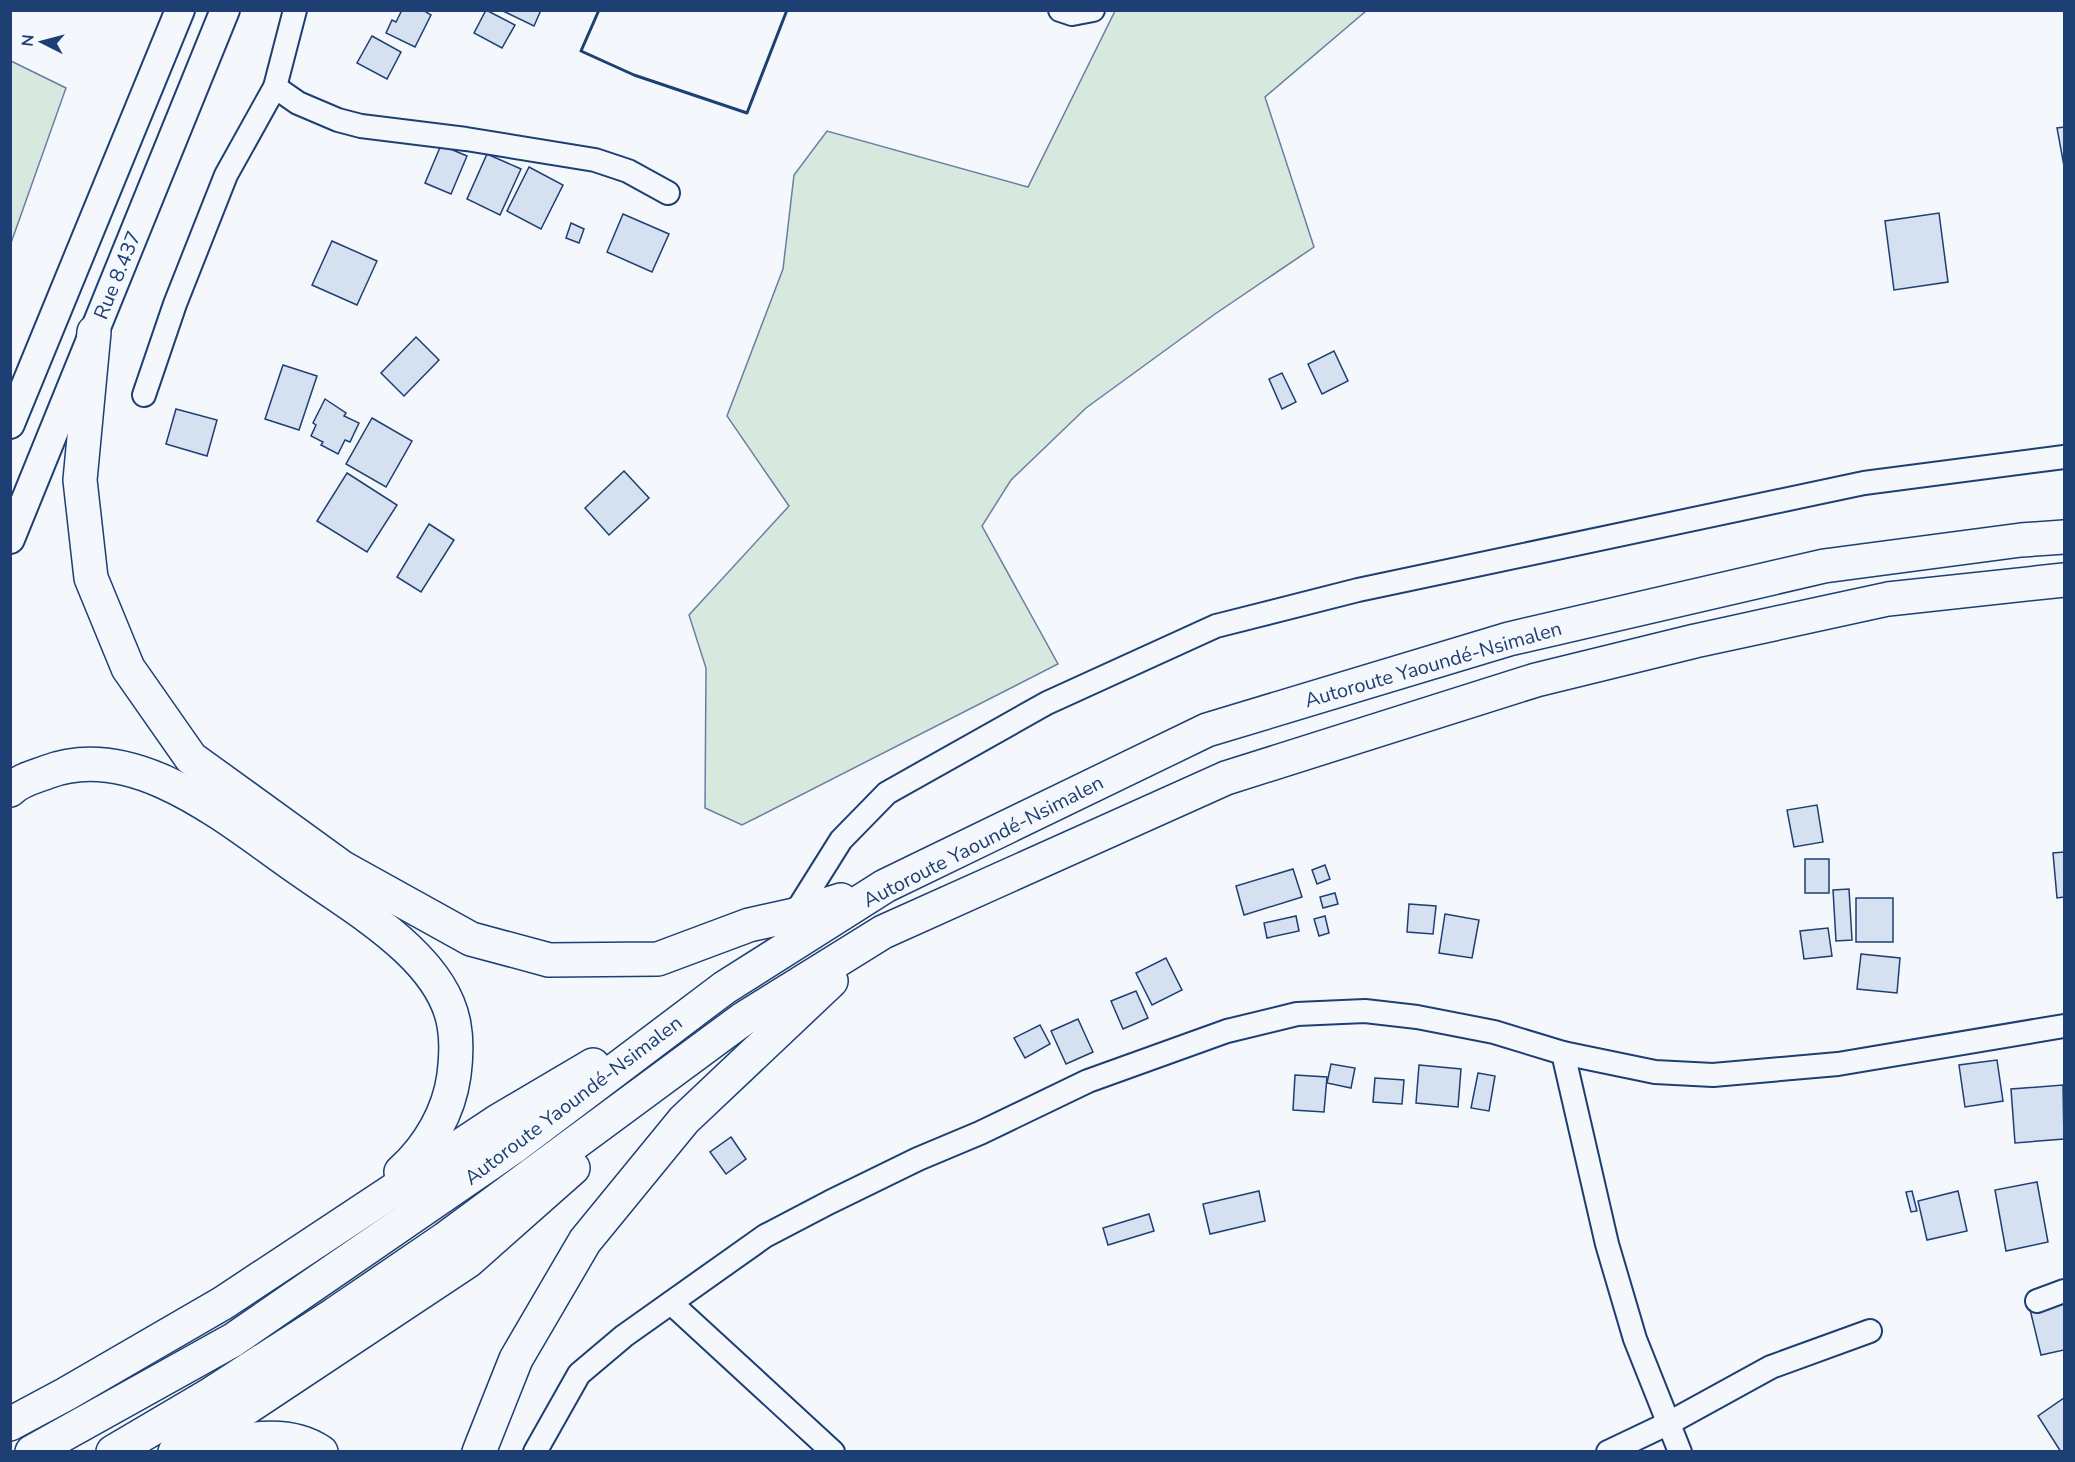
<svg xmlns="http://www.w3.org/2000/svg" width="2075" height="1462" viewBox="0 0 2075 1462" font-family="'Nunito Sans',sans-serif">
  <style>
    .green { fill: #d7e8df; stroke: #687fa3; stroke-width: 1.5 }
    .building { fill: #d5e0f0; stroke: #1d3f73; stroke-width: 1.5 }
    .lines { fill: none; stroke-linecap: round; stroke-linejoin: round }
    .minor-casing { stroke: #1d3f73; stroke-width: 26 }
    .major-casing { stroke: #1d3f73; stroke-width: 32 }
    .highway-casing { stroke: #1d3f73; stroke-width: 36 }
    .minor { stroke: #f4f7fb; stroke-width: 22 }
    .major { stroke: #f4f7fb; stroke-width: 28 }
    .highway { stroke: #f4f7fb; stroke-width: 33 }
    .wall { stroke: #1d3f73; stroke-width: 3 }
    .labels { text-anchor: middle; stroke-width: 4.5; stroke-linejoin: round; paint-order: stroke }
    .street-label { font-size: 20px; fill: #1d3f73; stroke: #f4f7fb }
  </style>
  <rect width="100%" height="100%" fill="#f4f7fb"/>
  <g class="green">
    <polygon points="1115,11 1366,11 1265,97 1314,247 1215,314 1086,408 1011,480 982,526 1058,664 742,825 705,808 706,668 689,615 789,506 727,416 783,269 794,175 827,131 1028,187"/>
    <polygon points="11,61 66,88 11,243"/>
  </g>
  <g class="building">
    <polygon points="402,10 423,10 431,15 415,47 386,33 392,20 396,22"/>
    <polygon points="486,10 515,25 502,48 474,33"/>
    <polygon points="501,10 541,10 534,26"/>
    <polygon points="372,36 401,52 387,79 357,63"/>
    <polygon points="2064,127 2064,166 2057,128"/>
    <polygon points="441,145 467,156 451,194 425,183"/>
    <polygon points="487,154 521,169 500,215 467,199"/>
    <polygon points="529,167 563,185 541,229 507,211"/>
    <polygon points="1939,213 1948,282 1894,290 1885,221"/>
    <polygon points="623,214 669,234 652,272 607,252"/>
    <polygon points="571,223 584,229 579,243 566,238"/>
    <polygon points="332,241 377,261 357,305 312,285"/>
    <polygon points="416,337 439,360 404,396 381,373"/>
    <polygon points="1334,351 1348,381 1322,394 1308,364"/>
    <polygon points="283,365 317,376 299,430 265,419"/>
    <polygon points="1282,373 1296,402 1282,409 1269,379"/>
    <polygon points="325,399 346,413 344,416 359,423 350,442 345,440 338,454 321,445 323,442 311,436 316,425 313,423"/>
    <polygon points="176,409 217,420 207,456 166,444"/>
    <polygon points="372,418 412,441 386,487 346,464"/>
    <polygon points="624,471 649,498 609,535 585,508"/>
    <polygon points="347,473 397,505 367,552 317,521"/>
    <polygon points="429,524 454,540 421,592 397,577"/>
    <polygon points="1817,805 1823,842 1794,847 1787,810"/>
    <polygon points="2064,852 2064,897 2057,898 2053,853"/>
    <rect x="1805" y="859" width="24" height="34"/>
    <polygon points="1325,865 1330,879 1317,884 1312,870"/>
    <polygon points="1293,869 1302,897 1244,915 1236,886"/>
    <polygon points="1849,889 1852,940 1836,941 1833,890"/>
    <polygon points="1335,893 1338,904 1323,908 1320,897"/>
    <rect x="1856" y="898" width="37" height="44"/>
    <polygon points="1409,904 1436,906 1433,934 1407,932"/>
    <polygon points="1445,914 1479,920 1472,958 1439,953"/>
    <polygon points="1296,916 1299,931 1267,938 1264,923"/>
    <polygon points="1325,916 1329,933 1319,936 1314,919"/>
    <polygon points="1828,928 1832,956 1804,959 1800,931"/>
    <polygon points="1861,954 1900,958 1897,993 1857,989"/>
    <polygon points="1166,958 1182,990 1152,1005 1136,973"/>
    <polygon points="1136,991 1148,1018 1123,1029 1111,1001"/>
    <polygon points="1078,1019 1093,1052 1066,1064 1051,1031"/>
    <polygon points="1040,1025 1050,1044 1025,1058 1014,1038"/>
    <polygon points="1997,1060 2003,1101 1965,1107 1959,1065"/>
    <polygon points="1331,1064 1355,1068 1351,1088 1327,1083"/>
    <polygon points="1419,1065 1461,1069 1458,1107 1416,1103"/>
    <polygon points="1478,1073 1495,1076 1489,1111 1471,1108"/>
    <polygon points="1295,1075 1327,1077 1324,1112 1293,1110"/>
    <polygon points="1375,1078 1404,1080 1402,1104 1373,1102"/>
    <polygon points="2063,1085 2064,1139 2015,1143 2011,1089"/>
    <polygon points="731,1137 746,1159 726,1174 710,1152"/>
    <polygon points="2037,1182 2048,1242 2006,1251 1995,1190"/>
    <polygon points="1259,1191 1265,1221 1210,1234 1203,1204"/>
    <polygon points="1912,1191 1917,1211 1911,1212 1906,1192"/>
    <polygon points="1958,1191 1967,1231 1927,1240 1918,1201"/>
    <polygon points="1149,1214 1154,1231 1108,1245 1103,1228"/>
    <polygon points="2064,1292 2064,1350 2041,1355 2028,1301"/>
    <polygon points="2064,1398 2064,1452 2061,1452 2038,1416"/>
  </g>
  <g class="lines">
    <g class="minor-casing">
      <g id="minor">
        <polyline points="1060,10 1072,14 1093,10"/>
        <polyline points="275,87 298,103 338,120 361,126 466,139 595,160 628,171 668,193"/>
        <polyline points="144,395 175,304 226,175 275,87 295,10"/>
        <polyline points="794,915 841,840 887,793 1047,703 1216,626 1358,590 1864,483 2064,457"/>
        <polyline points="1563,1053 1607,1244 1635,1339 1680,1452"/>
        <polyline points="2037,1301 2064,1291"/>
        <polyline points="671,1303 833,1452"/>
        <polyline points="535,1452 579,1374 624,1336 765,1236 830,1202 918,1159 980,1133 1088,1081 1227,1031 1297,1014 1365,1011 1417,1017 1494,1032 1563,1053 1655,1072 1713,1075 1838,1064 2064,1026"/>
        <polyline points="1608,1452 1669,1423 1771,1367 1870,1331"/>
      </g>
    </g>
    <g class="major-casing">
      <g id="major">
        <polyline points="10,424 180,10"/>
        <polyline points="10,539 225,10"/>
      </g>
    </g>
    <g class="highway-casing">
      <g id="highway">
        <polyline points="94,332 80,480 91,578 128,668 191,758 343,868 471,939 549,960 658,959 749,925 794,915 841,900"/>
        <path d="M10,790C20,780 34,777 47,772C137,738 232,823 302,871C354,908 443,957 454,1025C457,1041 456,1059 454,1075C449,1112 429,1147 401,1172"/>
        <polyline points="10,1424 66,1394 223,1303 498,1121 593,1065"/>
        <polyline points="32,1452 233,1340 512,1148 724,988 885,886 1207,730 1509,639 1824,566 2021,540 2064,537"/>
        <polyline points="113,1452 208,1396 335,1314 445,1239 743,1019 883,932 1226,778 1536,680 1695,641 1888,599 2064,580"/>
        <polyline points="175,1452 242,1411 468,1261 573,1168"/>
        <path d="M201,1452C239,1440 286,1428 321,1452"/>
        <polyline points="479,1452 516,1359 585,1241 684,1120 831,981"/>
      </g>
    </g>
    <use href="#minor" class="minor"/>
    <use href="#major" class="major"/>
    <use href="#highway" class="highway"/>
    <polyline class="wall" points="599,10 581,51 634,75 747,113 787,10"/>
  </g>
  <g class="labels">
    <g class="street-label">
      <text transform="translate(117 275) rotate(-68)" y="7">Rue 8.437</text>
      <text transform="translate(1433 664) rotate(-16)" y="7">Autoroute Yaoundé-Nsimalen</text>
      <text transform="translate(983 841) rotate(-27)" y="7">Autoroute Yaoundé-Nsimalen</text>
      <text transform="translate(573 1100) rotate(-37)" y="7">Autoroute Yaoundé-Nsimalen</text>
    </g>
  </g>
  <rect width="2075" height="1462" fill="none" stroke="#1d3f73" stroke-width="24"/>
  <g transform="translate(42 42) rotate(276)" stroke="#f4f7fb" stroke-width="4.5" paint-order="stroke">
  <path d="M0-4.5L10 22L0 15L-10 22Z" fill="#1d3f73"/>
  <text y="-9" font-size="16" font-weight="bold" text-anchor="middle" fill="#1d3f73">N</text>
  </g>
</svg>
